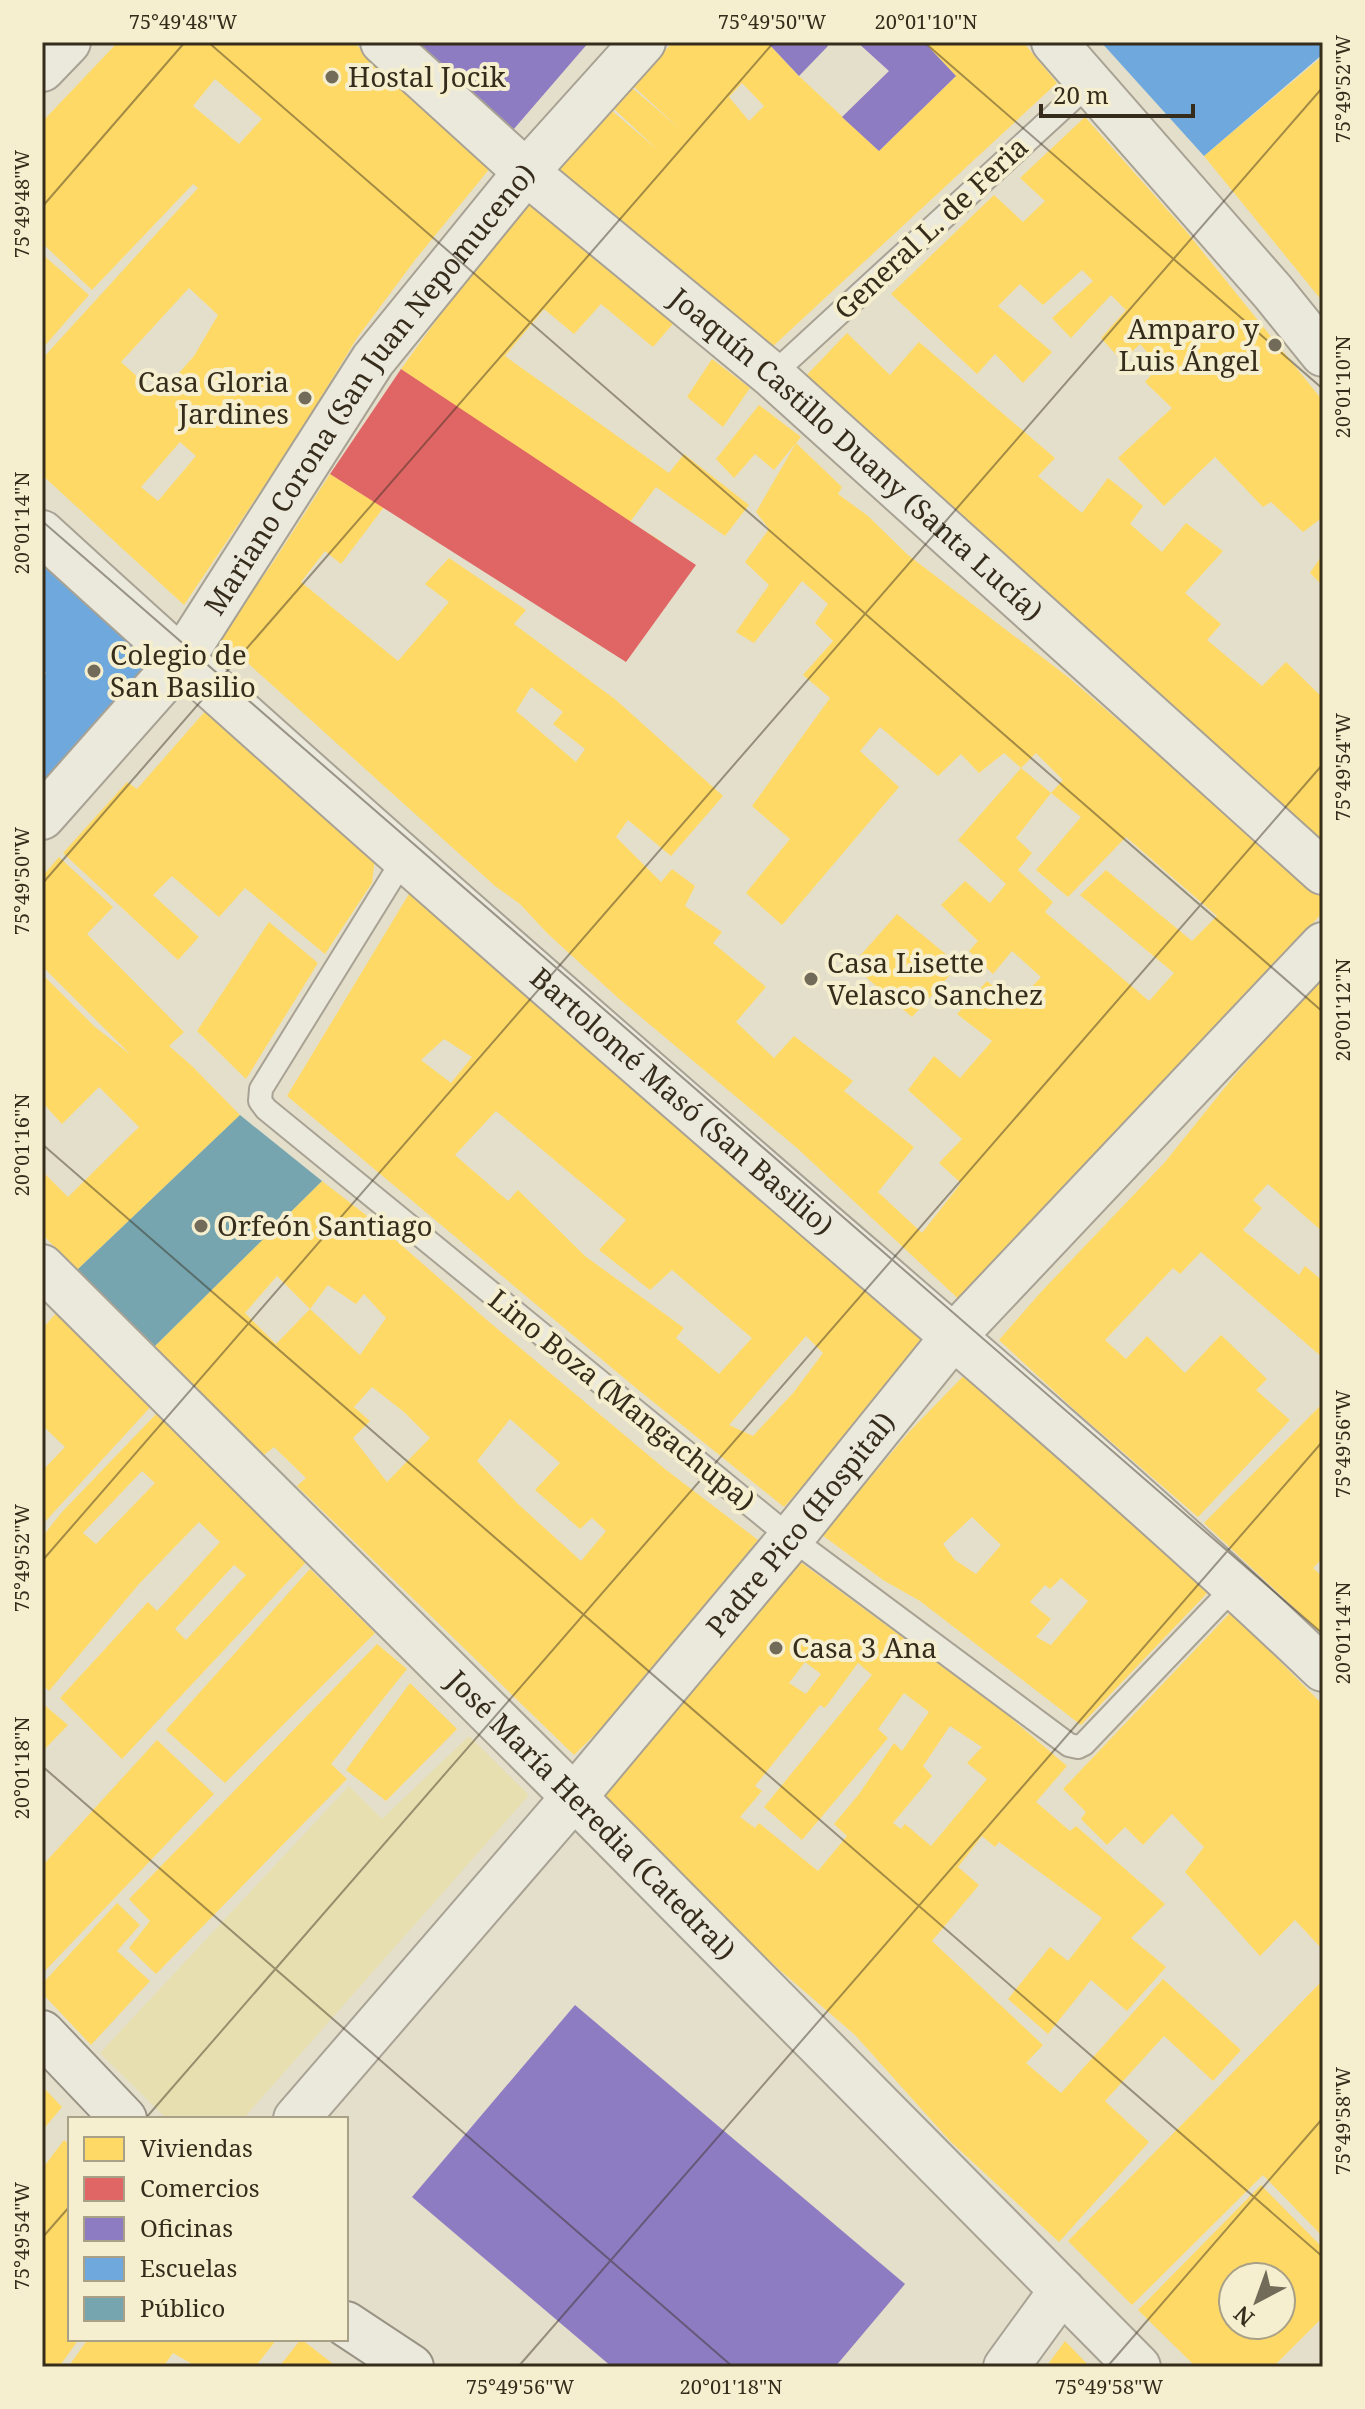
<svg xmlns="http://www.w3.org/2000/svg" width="1365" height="2409" viewBox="0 0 1365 2409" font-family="'Noto Serif',serif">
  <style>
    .sand { fill: #e8dfb0 }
    .homes { fill: #ffd966; fill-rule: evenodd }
    .shops { fill: #e06666 }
    .offices { fill: #8e7cc3 }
    .schools { fill: #6fa8dc }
    .public { fill: #76a5af }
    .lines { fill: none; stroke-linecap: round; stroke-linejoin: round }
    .service-casing { stroke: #a8a294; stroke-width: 26 }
    .minor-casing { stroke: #a8a294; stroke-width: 48 }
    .tertiary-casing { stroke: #a8a294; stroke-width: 48 }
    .secondary-casing { stroke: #989384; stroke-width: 48 }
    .service { stroke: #ebe8dc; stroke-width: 22 }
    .minor { stroke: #ebe8dc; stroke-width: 44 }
    .tertiary { stroke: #ebe8dc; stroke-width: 44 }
    .secondary { stroke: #ebe8dc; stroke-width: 44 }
    .ticks { fill: none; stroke: #362c1c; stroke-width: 2; stroke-opacity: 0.45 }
    .poi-dot { fill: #736b59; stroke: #f6efcf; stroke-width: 3 }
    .labels { text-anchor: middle; stroke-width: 8; stroke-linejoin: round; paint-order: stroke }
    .poi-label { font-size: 28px; fill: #362c1c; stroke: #f6efcf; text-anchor: start }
    .street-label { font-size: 28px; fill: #362c1c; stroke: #f6efcf }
    .neatline { fill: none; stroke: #362c1c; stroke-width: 3 }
    .ticks-label { font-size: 20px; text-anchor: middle; fill: #362c1c }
  </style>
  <rect width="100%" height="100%" fill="#e4dfca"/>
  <polygon class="sand" points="469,1736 529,1795 243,2119 167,2119 100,2053 349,1786 382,1819"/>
  <g class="homes">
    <path d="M118,42H353L491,167L415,260L357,338L295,440L184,605L42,475V359L198,188L193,184L92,290L42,243V122ZM215,79L262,119L239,144L193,106ZM189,288L218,315L194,356L159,396L121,362ZM180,442L196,456L158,501L141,487Z"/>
    <path d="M673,42H767L799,76L879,151L956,76L924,42H1023L1057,83L770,349L549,179L611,110L659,151L613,108L631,87L680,129L632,85ZM742,83L764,106L749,121L729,97Z"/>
    <polygon points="1323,56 1323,302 1204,156"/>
    <polygon points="1085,117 1186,231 1323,401 1323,517 1303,532 1271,502 1263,507 1215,457 1164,506 1118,458 1172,408 1145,382 1159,366 1140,344 1122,361 1101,338 1126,310 1111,295 1071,338 1052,318 1093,281 1082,270 1043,305 1020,284 998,306 1052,352 1023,383 995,354 977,374 891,294 994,195 1023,222 1045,201 1020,178"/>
    <path d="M533,198L678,318L653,347L601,304L574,334L544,309L505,356L669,473L684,454L749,505L725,536L656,487L630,522L661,541L591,639L384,507L341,564L325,551L301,582L398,661L449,602L425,584L449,558L526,610L514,624L616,700L723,796L671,856L628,820L616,837L661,882L672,869L695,886L685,906L722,932L713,943L766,987L736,1022L774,1058L794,1036L853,1081L844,1091L914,1147L878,1192L922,1233L961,1183L939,1163L962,1139L908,1090L934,1056L960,1078L992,1041L957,1014L987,981L1015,1005L1041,977L1012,951L993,974L969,951L978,941L941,905L965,881L990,903L1006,884L958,840L1021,768L1051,793L1016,838L1032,853L1018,870L1053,902L1045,912L1149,1001L1174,973L1080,895L1106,870L1192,941L1217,916L1126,837L1068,897L1036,870L1081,817L1051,793L1063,780L1036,753L1021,768L1004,753L979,773L961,754L938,776L880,727L860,751L899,787L782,925L746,893L790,839L752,806L830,698L803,675L833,641L815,623L828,604L802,581L754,643L736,632L769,585L745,562L769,529L756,512L796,443L774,470L755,454L734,478L716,459L759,405L801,437L796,443L842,487L838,494L868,516L908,555L1068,677L1212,801L1323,892V912L966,1306L797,1148L617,997L547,933L520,904L495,886L220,638L274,561L330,474L368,498L439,395L401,369L443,311ZM531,687L563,712L553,724L585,749L576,762L516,711Z"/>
    <polygon points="42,254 89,295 42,349"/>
    <polygon points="847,333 890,375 919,342 1055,458 1038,476 1082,513 1108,478 1143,506 1130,524 1162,552 1186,523 1223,551 1185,593 1221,624 1207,640 1262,686 1286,662 1323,698 1323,843 801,381"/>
    <polygon points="712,359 750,388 723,427 687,397"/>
    <polygon points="1323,554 1323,586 1310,573"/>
    <polygon points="215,700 376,849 372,883 325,954 245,888 219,917 172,876 153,895 199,937 178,960 63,853 127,782 137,789"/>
    <polygon points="59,857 113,907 87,934 184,1032 169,1046 191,1065 240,1115 77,1270 42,1234 42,1171 68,1197 139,1127 99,1087 62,1124 42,1102 42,974 95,1027 131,1055 42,966 42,877"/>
    <path d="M415,884L664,1110L694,1141L934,1338L784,1507L636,1388L287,1096ZM444,1039L472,1057L451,1083L421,1060ZM496,1111L626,1220L599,1250L650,1290L672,1270L752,1338L719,1374L676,1338L684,1328L585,1256L518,1190L508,1201L455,1155ZM806,1336L823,1353L794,1392L753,1436L729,1425Z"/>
    <polygon points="897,914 959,965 912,1017 852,965"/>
    <polygon points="269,922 318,963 246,1079 197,1031"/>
    <polygon points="1323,975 1323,1232 1268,1184 1253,1200 1262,1208 1243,1230 1299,1275 1305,1266 1323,1281 1323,1358 1201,1252 1180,1274 1173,1268 1105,1340 1126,1359 1147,1336 1185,1373 1221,1335 1267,1379 1256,1390 1290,1420 1198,1517 1078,1413 999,1340 1041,1292 1165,1162 1235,1075"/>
    <path d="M322,1181L375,1222L488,1321L665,1469L758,1540L623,1707L574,1755L297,1486L306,1478L274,1447L260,1458L155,1346ZM277,1276L310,1309L328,1285L356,1304L364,1294L386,1318L360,1355L310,1309L276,1344L245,1313ZM372,1387L404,1412L430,1438L387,1482L353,1438L370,1421L354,1407ZM510,1419L560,1463L535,1490L580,1529L592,1518L606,1531L581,1561L517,1503L477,1461Z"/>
    <polygon points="58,1311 156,1401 42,1525 42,1471 65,1447 42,1425 42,1329"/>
    <path d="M975,1364L1211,1589L1081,1725L920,1601L883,1580L822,1535L910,1431ZM972,1517L1001,1545L976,1574L955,1560L943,1544ZM1061,1578L1088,1601L1051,1645L1036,1637L1051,1619L1030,1602L1045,1585L1050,1589Z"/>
    <polygon points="1323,1403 1323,1558 1313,1568 1323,1577 1323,1635 1204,1523"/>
    <path d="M158,1412L309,1559L122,1759L60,1698L148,1602L157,1611L220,1542L199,1522L139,1584L49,1691L42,1684V1537L62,1512ZM142,1471L155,1483L96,1544L83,1533ZM234,1565L246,1575L186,1640L175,1629Z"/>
    <path d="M799,1561L1005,1713L1067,1766L1036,1802L1070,1831L1076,1826L1165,1904L1131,1938L1166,1967L1127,2011L1091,1980L1048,2034L1008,1999L1050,1947L1068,1961L1102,1918L999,1842L995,1847L982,1836L958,1867L979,1885L932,1941L1043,2045L1026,2063L1061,2093L1163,1979L1241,2050L1213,2081L1164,2036L1105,2101L1149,2142L1059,2242L951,2142L855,2035L782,1972L599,1802L647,1740L765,1606ZM805,1662L821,1674L806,1694L789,1683ZM858,1663L872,1675L764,1807L802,1840L888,1738L878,1729L904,1693L929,1712L902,1751L894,1743L859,1794L834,1824L847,1836L818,1871L759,1823L755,1828L740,1817L762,1791L755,1786L820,1705L825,1708ZM950,1726L982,1747L967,1763L987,1779L931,1846L905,1824L901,1829L893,1823L932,1776L923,1766Z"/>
    <polygon points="310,1569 375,1633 225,1783 166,1730"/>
    <polygon points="1231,1612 1323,1705 1323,1950 1295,1920 1260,1956 1185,1872 1204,1847 1172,1814 1143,1845 1125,1827 1107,1845 1081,1819 1086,1812 1063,1789"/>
    <polygon points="377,1644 407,1669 331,1764 347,1779 156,1974 129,1948 150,1921 129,1899"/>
    <polygon points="410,1683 457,1729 386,1801 346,1770"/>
    <polygon points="42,1703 68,1725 42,1752"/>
    <polygon points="157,1740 214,1794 42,1974 42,1866"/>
    <polygon points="117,1903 140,1925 117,1951 150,1981 91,2045 42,1993 42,1984"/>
    <polygon points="1323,1980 1323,2237 1263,2175 1132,2305 1068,2241"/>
    <polygon points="42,2086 62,2107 42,2131"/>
    <polygon points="64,2140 70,2145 70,2339 79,2339 59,2367 42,2367 42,2169"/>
    <path d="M1261,2185L1323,2248V2317L1273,2367H1196L1138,2310ZM1233,2277H1281V2325H1233Z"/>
    <polygon points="88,2339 277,2339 255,2367 197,2367 173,2353 163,2367 68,2367"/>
    <polygon points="301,2339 337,2367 279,2367"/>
    <polygon points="1065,2341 1090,2367 1046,2367"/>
  </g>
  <polygon class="shops" points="401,369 696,565 626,662 330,474"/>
  <g class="offices">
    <polygon points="414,42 589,42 513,130"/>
    <polygon points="767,42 825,42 828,46 799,76"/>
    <polygon points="857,42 924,42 956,76 879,151 842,117 889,71"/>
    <polygon points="575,2005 905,2284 835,2367 612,2367 412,2197"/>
  </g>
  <g class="schools">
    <polygon points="1101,42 1323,42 1323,54 1204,156"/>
    <polygon points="42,558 155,659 42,783 42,678 46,673 42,669"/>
  </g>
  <polygon class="public" points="240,1115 322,1181 155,1346 77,1270"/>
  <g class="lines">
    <g class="service-casing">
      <g id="service">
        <polyline points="772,375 1091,82"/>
        <polyline points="403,860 261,1089 260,1101 266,1109 791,1538 1069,1745 1078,1747 1084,1744 1235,1586"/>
      </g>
    </g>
    <g class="minor-casing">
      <g id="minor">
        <path id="s1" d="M383,42L526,172L772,375L1323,872"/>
        <polyline points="1054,42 1273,292 1323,354"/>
        <path id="s2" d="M42,533C277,748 516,958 757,1167C947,1332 1141,1495 1323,1669"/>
        <path id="s3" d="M42,1267L574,1797L1138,2367"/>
        <path id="s4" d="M296,2119L574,1797L791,1538L953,1337L1323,945"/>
        <polyline points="1006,2367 1062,2290"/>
      </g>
    </g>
    <g class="tertiary-casing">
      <g id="tertiary">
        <polyline points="42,69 68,42"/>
        <path id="s5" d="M42,817L181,660L373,360L526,172L643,42"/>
      </g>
    </g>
    <g class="secondary-casing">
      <g id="secondary">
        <polyline points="42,2033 124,2119"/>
        <polyline points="346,2324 411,2367"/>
      </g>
    </g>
    <use href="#service" class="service"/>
    <use href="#minor" class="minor"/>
    <use href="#tertiary" class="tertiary"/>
    <use href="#secondary" class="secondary"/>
  </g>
  <path class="ticks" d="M208,42L1323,1012M924,42L1323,389M42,207L185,42M42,521L1323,1634M42,884L774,42M42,1144L1323,2257M42,1561L1323,87M42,1766L733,2367M145,2119L1323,764M42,2238L70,2206M518,2367L1323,1441M1107,2367L1323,2118"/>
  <g class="poi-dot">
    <circle cx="332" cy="77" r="8"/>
    <circle cx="1275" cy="345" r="8"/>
    <circle cx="305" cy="398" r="8"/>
    <circle cx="94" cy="671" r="8"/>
    <circle cx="811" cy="979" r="8"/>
    <circle cx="201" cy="1226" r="8"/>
    <circle cx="776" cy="1648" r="8"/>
  </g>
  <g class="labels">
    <g class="poi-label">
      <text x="348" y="87">Hostal Jocik</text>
      <text x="1259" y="339" text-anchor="end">Amparo y<tspan x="1259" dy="32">Luis Ángel</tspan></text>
      <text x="289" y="392" text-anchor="end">Casa Gloria<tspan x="289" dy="32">Jardines</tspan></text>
      <text x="110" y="665">Colegio de<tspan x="110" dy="32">San Basilio</tspan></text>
      <text x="827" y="973">Casa Lisette<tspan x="827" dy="32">Velasco Sanchez</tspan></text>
      <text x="217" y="1236">Orfeón Santiago</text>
      <text x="792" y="1658">Casa 3 Ana</text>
    </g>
    <g class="street-label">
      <text transform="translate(931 228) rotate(-43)" y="10">General L. de Feria</text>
      <text dy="10" stroke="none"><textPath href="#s5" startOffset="540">Mariano Corona (San Juan Nepomuceno)</textPath></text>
      <text dy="10" stroke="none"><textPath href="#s1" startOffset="628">Joaquín Castillo Duany (Santa Lucía)</textPath></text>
      <text dy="10" stroke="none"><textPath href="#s2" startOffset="856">Bartolomé Masó (San Basilio)</textPath></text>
      <text transform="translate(622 1400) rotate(39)" y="10">Lino Boza (Mangachupa)</text>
      <text dy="10" stroke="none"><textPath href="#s4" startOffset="780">Padre Pico (Hospital)</textPath></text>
      <text dy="10" stroke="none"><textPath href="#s3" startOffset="776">José María Heredia (Catedral)</textPath></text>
    </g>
  </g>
  <rect width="1365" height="2409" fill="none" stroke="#f6efcf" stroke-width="88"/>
  <rect x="68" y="2117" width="280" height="224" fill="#f6efcf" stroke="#a9a187" stroke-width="2"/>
  <rect x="84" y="2137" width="40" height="24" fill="#ffd966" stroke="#a9a187" stroke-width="2"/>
  <text x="140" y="2157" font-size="24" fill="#362c1c">Viviendas</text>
  <rect x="84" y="2177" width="40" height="24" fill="#e06666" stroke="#a9a187" stroke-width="2"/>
  <text x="140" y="2197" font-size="24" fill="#362c1c">Comercios</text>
  <rect x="84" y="2217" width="40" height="24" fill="#8e7cc3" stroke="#a9a187" stroke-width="2"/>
  <text x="140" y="2237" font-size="24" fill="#362c1c">Oficinas</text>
  <rect x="84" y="2257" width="40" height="24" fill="#6fa8dc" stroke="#a9a187" stroke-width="2"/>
  <text x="140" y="2277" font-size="24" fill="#362c1c">Escuelas</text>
  <rect x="84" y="2297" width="40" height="24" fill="#76a5af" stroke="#a9a187" stroke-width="2"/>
  <text x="140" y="2317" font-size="24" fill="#362c1c">Público</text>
  <g transform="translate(1257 2301) rotate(221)"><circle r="38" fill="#f6efcf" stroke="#a9a187" stroke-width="2"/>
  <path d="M0-6L14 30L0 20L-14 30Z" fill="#736b59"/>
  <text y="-12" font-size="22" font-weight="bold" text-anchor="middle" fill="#362c1c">N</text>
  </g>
  <path d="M1041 104v12h152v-12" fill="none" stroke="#362c1c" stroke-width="4"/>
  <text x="1053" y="104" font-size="24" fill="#362c1c" stroke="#f6efcf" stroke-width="6" paint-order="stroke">20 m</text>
  <rect x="44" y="44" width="1277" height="2321" class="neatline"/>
  <g class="ticks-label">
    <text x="183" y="29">75°49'48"W</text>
    <text x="772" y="29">75°49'50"W</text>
    <text x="926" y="29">20°01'10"N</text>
    <text transform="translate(1343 89) rotate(-90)" y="7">75°49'52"W</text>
    <text transform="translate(22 204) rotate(-90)" y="7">75°49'48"W</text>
    <text transform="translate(1343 387) rotate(-90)" y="7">20°01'10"N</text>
    <text transform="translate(22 523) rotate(-90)" y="7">20°01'14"N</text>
    <text transform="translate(1343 767) rotate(-90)" y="7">75°49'54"W</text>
    <text transform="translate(22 881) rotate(-90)" y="7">75°49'50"W</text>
    <text transform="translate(1343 1010) rotate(-90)" y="7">20°01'12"N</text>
    <text transform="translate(22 1145) rotate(-90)" y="7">20°01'16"N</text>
    <text transform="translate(1343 1444) rotate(-90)" y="7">75°49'56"W</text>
    <text transform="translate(22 1558) rotate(-90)" y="7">75°49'52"W</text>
    <text transform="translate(1343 1633) rotate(-90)" y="7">20°01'14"N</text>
    <text transform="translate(22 1768) rotate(-90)" y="7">20°01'18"N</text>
    <text transform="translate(1343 2121) rotate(-90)" y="7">75°49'58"W</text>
    <text transform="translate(22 2236) rotate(-90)" y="7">75°49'54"W</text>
    <text x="520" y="2394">75°49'56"W</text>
    <text x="731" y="2394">20°01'18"N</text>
    <text x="1109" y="2394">75°49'58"W</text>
  </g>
</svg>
